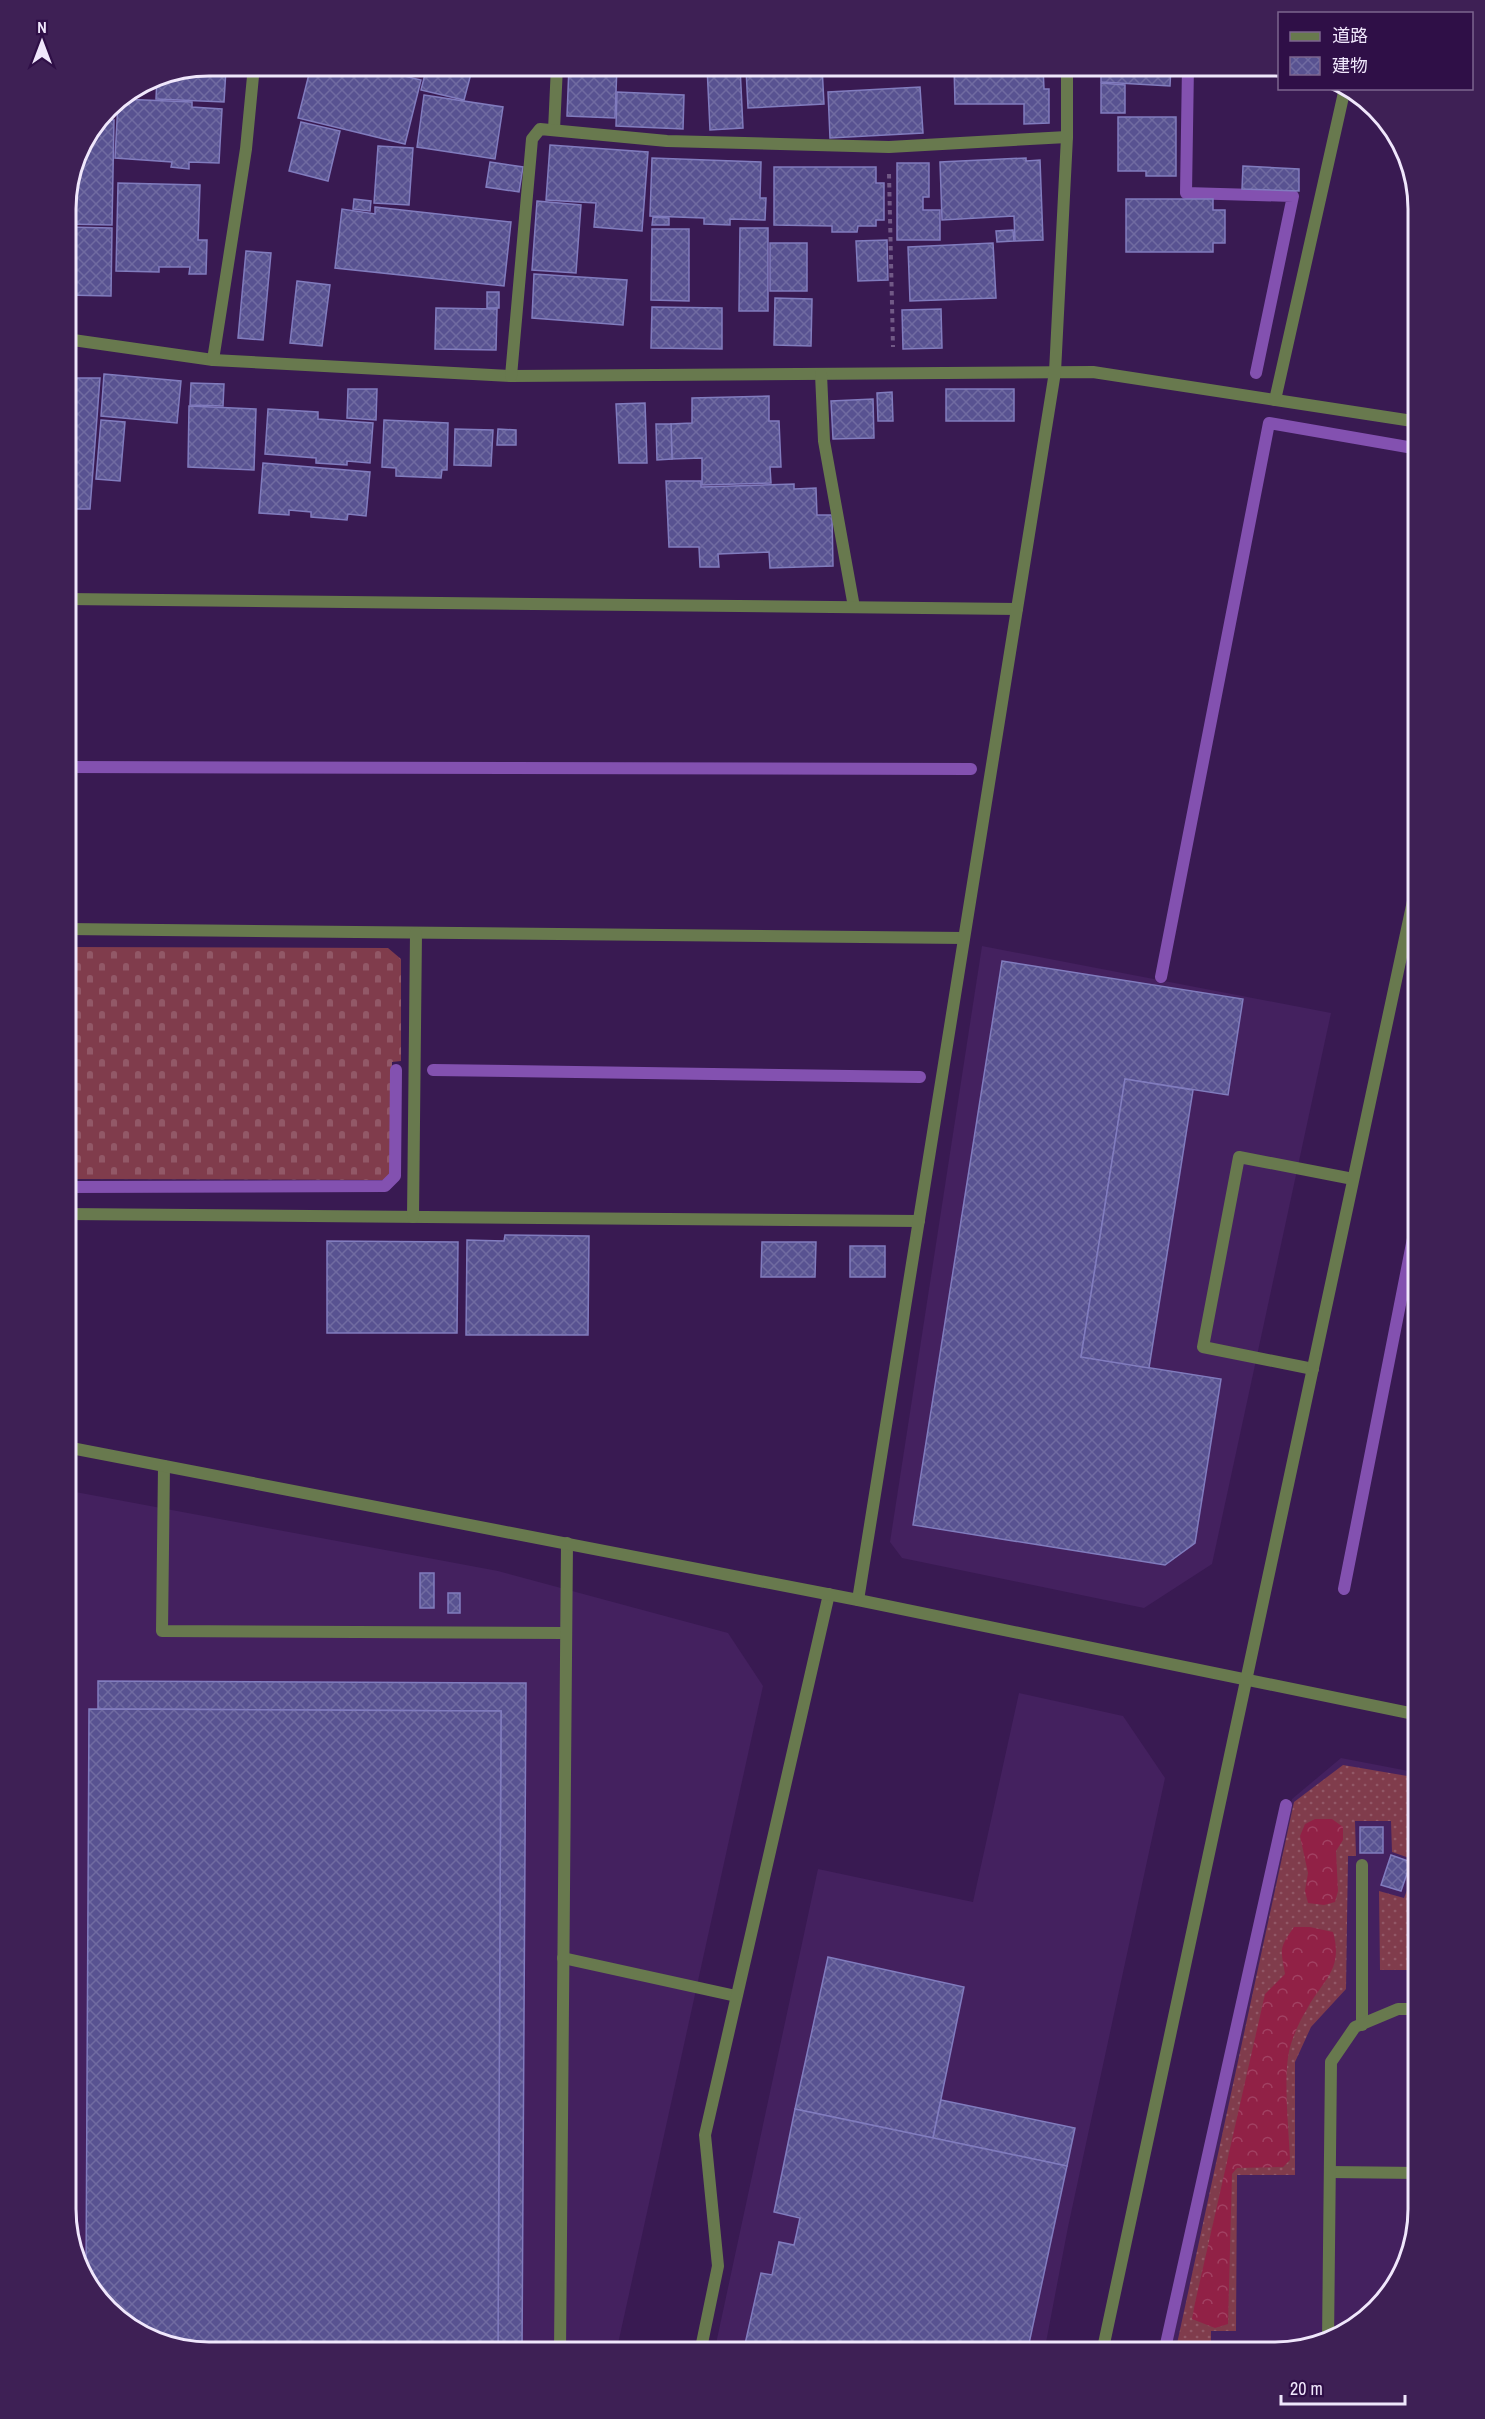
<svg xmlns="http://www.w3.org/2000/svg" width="1485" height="2419" viewBox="0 0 1485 2419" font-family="'Archivo Narrow','Noto Sans JP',sans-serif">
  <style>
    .built { fill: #44215f }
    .grass { fill: url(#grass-dots) }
    .forest { fill: url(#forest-crowns) }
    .cemetery { fill: url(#cemetery-stones) }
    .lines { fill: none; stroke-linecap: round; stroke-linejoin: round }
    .stream { stroke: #8351b0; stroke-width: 12 }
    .building { fill: url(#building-cross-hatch); stroke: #817cbe; stroke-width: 1.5 }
    .path { stroke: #715986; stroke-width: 4; stroke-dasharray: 4.5 4.5; stroke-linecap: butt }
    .service { stroke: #68794e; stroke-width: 12 }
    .minor { stroke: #68794e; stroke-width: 12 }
    .tertiary { stroke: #68794e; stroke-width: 12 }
    .rim { fill: none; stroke: #f0e7fc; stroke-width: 3 }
  </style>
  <defs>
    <pattern id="grass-dots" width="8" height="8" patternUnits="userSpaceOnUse" patternTransform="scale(1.5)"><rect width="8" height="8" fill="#803c4c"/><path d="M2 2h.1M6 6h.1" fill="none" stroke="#925867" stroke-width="1.8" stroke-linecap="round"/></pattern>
    <pattern id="forest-crowns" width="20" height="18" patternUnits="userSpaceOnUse" patternTransform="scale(1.5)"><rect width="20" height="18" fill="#912146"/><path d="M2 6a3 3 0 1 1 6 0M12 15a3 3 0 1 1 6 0" fill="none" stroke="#a14162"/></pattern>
    <pattern id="cemetery-stones" width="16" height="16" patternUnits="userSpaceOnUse" patternTransform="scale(1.5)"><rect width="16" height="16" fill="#803c4c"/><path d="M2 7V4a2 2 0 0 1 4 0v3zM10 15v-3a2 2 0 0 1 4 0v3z" fill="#925867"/></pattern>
    <pattern id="building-cross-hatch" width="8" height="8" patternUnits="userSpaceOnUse" patternTransform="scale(1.5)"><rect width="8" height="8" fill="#585291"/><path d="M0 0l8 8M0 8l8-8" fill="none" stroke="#706ba1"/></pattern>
  </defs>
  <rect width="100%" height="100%" fill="#391a52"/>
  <g class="built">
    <polygon points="982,946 1331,1013 1212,1564 1144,1608 902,1558 890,1542"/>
    <polygon points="70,1491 498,1571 728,1633 763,1686 616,2353 201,2353 130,2329 81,2273 66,2209 66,1887"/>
    <polygon points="1019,1693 1123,1716 1165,1778 1068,2227 1044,2353 714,2353 818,1869 973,1902"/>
    <polygon points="1341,1758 1419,1773 1419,2210 1395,2289 1339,2338 1275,2353 1170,2353 1292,1799"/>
  </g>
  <polygon class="grass" points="1343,1765 1419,1778 1419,1970 1380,1970 1379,1891 1404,1898 1418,1861 1392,1852 1391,1821 1355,1821 1356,1856 1348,1856 1346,1989 1311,2027 1295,2062 1295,2175 1237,2175 1236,2331 1211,2331 1211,2353 1175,2353 1294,1802"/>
  <g class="forest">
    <polygon points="1315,1819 1332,1819 1343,1827 1343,1840 1336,1851 1338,1891 1335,1902 1324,1905 1308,1903 1305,1891 1308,1873 1300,1836 1305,1824"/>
    <path d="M1294,1927H1310L1333,1932C1344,1971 1322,1980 1306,2011C1300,2020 1294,2034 1291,2044C1282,2070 1289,2131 1290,2160L1283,2167L1237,2168L1232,2174L1228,2324L1215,2328L1192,2319L1195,2303L1265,1994L1285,1974C1281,1948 1278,1950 1294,1927Z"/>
  </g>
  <polygon class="cemetery" points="66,947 388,948 401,959 401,1061 392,1062 391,1177 388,1180 66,1179"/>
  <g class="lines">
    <g class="stream">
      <polyline points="1188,66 1186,193 1293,196 1256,373"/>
      <polyline points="66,767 971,769"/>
      <polyline points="1161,977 1269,423 1419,449"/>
      <polyline points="433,1070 920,1077"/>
      <polyline points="66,1187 385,1186 395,1176 396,1070"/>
      <polyline points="1344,1589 1419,1208"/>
      <polyline points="1164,2353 1286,1805"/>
    </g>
  </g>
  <g class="building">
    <polygon points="311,66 363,66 421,80 405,144 298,118"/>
    <polygon points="427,66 473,66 464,100 421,90"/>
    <polygon points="569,66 617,66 615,118 567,116"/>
    <polygon points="707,66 740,66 743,128 710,130"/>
    <polygon points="822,66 824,104 748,108 746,69"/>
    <polygon points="825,66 869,66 869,67 826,73"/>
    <polygon points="954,66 1043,66 1044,89 1049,89 1049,123 1024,124 1024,104 955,104"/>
    <polygon points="1101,66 1171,66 1170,86 1101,82"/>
    <polygon points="202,67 226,69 224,102 156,99 157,76"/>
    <polygon points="1101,83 1125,85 1125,113 1101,113"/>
    <polygon points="920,87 923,133 830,138 828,92"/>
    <polygon points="617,92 684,95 683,129 616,126"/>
    <polygon points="424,95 503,107 495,159 417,147"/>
    <polygon points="121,99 192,102 192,107 222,109 219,163 189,162 189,169 171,167 172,162 115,158 118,102"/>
    <polygon points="1118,117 1176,117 1176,176 1146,176 1146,171 1118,171"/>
    <polygon points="100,120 114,120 112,225 66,224 66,201 77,154"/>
    <polygon points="301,122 340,131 328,181 289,171"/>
    <polygon points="550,145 648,152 642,231 594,227 596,203 546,200"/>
    <polygon points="378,146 413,148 409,205 374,203"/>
    <polygon points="652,158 761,162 760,198 766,198 765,220 730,219 730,225 704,224 704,218 650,216"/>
    <polygon points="1026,158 1026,161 1040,160 1043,240 1015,241 1014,216 942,220 940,162"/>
    <polygon points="490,162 523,167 519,192 486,187"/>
    <polygon points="897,163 929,163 929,197 923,197 923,210 940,210 940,240 897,240"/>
    <polygon points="1243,166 1299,169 1299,191 1242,189"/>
    <polygon points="774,167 876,167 876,183 884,183 884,220 876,220 876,226 858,226 857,232 832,232 832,226 774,225"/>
    <polygon points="118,183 200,185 198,240 207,240 206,274 189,274 190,267 159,267 159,272 116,271"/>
    <polygon points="354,199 371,201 370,211 353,209"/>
    <polygon points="1126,199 1213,199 1213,210 1225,210 1225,243 1213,243 1213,252 1126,252"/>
    <polygon points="537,201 581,205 576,273 532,270"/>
    <polygon points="375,207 511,222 504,286 335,268 342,209 375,214"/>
    <polygon points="653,217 669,218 669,225 652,225"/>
    <polygon points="66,227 112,228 111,296 66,295"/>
    <polygon points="740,228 768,228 768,311 739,311"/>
    <polygon points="652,229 689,229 689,301 651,300"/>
    <polygon points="1013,230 1014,241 997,242 996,231"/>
    <polygon points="887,240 888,280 858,281 856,241"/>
    <rect x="770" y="243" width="37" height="48"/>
    <polygon points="993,243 996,298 910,301 908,247"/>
    <polygon points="246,251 271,253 263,340 238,338"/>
    <polygon points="534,274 627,280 623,325 532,318"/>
    <polygon points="297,281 330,285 322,346 290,343"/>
    <rect x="487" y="292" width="12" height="16"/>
    <polygon points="775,298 812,299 811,346 774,345"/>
    <polygon points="652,307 722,308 722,349 651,348"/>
    <polygon points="436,308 497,309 496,350 435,349"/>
    <polygon points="941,309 942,348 903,349 902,310"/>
    <polygon points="104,374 181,381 177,423 101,416"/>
    <polygon points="66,378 100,378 90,509 66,509"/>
    <polygon points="191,383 224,384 223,406 190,405"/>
    <polygon points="348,389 377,389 376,420 347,418"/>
    <rect x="946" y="389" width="68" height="32"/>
    <polygon points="892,392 893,421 878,421 877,393"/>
    <polygon points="769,396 769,421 779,421 781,467 770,467 771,483 702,485 702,458 672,459 671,424 692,423 692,398"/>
    <polygon points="873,399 874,438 833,439 831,401"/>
    <polygon points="645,403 647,463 619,463 616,404"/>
    <polygon points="189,406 256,409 254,470 188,467"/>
    <polygon points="268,409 318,412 318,419 373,423 370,463 347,461 347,465 316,463 316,458 265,454"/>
    <polygon points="101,420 125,422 120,481 96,479"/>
    <polygon points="384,420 448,423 447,470 442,470 441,478 396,476 396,468 382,467"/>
    <polygon points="656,424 671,424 672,459 657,460"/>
    <polygon points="455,429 493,430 491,466 454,465"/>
    <polygon points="498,429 516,430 516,445 497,445"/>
    <polygon points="263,463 370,472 366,516 348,514 347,520 311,517 311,512 289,510 289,515 259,513"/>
    <polygon points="666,481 701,481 701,487 794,484 794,489 816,488 817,515 832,515 833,566 770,568 769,552 718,554 719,567 700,567 699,547 669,547"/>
    <polygon points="1002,961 1243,999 1228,1095 1125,1079 1081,1357 1221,1379 1195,1543 1165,1565 913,1525"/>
    <polygon points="1125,1079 1193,1090 1149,1368 1081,1357"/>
    <polygon points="505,1235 589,1236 588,1335 466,1335 467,1240 504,1241"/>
    <polygon points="327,1241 458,1242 457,1333 327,1333"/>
    <polygon points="762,1242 816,1242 815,1277 761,1277"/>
    <rect x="850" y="1246" width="35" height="31"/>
    <rect x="420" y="1573" width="14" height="35"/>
    <rect x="448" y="1593" width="12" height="20"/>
    <polygon points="98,1681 526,1683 522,2353 498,2353 501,1711 98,1709"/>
    <polygon points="89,1709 501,1711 498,2353 201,2353 130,2329 86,2278"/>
    <rect x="1360" y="1827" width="23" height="26"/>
    <polygon points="1391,1855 1411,1862 1401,1891 1381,1885"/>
    <polygon points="828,1957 964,1987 933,2138 795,2109"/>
    <polygon points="941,2100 1075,2128 1067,2166 933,2138"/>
    <polygon points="795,2109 1067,2166 1027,2353 743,2353 761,2273 772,2275 779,2242 794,2245 800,2218 774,2212"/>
  </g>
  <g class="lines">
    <polyline class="path" points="889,174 893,347"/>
    <g class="service">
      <polyline points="1313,1369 1203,1347 1239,1157 1353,1179"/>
      <polyline points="164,1466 162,1631 564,1633"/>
      <polyline points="563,1958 736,1996"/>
      <polyline points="1362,2025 1362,1865"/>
      <polyline points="1330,2172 1419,2173"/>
      <polyline points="1328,2341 1331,2062 1355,2027 1398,2009 1419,2009"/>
      <polyline points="560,2352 567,1543"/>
    </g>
    <g class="minor">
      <polyline points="554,130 557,66"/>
      <polyline points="66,339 213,360 511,376 1093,372 1419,422"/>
      <polyline points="213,360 246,149 254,66"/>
      <polyline points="821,374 824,441 854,607"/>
      <polyline points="511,376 532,139 540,129 667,141 889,147 1067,137"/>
      <polyline points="1275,400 1345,88"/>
      <polyline points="66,599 1017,609"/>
      <polyline points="66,929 964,938"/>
      <polyline points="66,1214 919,1221"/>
      <polyline points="413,1217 416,933"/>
      <polyline points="858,1600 1055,372 1067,137 1067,66"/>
      <polyline points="700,2353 718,2266 705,2135 829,1594"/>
    </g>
    <g class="tertiary">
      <polyline points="66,1447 858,1600 1419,1715"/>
      <polyline points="1102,2353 1419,873"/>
    </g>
  </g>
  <path d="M0 0H1485V2419H0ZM209 76H1275A133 133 0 0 1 1408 209V2209A133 133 0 0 1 1275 2342H209A133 133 0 0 1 76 2209V209A133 133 0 0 1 209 76Z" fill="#3e2055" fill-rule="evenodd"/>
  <path class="rim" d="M209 76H1275A133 133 0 0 1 1408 209V2209A133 133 0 0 1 1275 2342H209A133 133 0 0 1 76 2209V209A133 133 0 0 1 209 76Z"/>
  <rect x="1278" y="12" width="195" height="78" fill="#2f0f47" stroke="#7c658f" stroke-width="1.5"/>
  <rect x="1290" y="32" width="30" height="9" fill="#68794e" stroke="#7c658f" stroke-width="1.5"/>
  <text x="1332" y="42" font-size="18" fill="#f0e7fc">道路</text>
  <rect x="1290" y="57" width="30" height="18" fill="url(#building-cross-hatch)" stroke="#7c658f" stroke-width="1.5"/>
  <text x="1332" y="72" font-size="18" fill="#f0e7fc">建物</text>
  <g transform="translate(42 42)" stroke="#2f0f47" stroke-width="4.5" paint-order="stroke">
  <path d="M0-4.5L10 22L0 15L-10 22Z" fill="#f0e7fc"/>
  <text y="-9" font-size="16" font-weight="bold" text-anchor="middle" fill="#f0e7fc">N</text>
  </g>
  <path d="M1281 2395v9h124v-9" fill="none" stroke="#f0e7fc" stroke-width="3"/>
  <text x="1290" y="2395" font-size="18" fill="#f0e7fc" stroke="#2f0f47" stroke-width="4.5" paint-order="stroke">20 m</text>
</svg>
